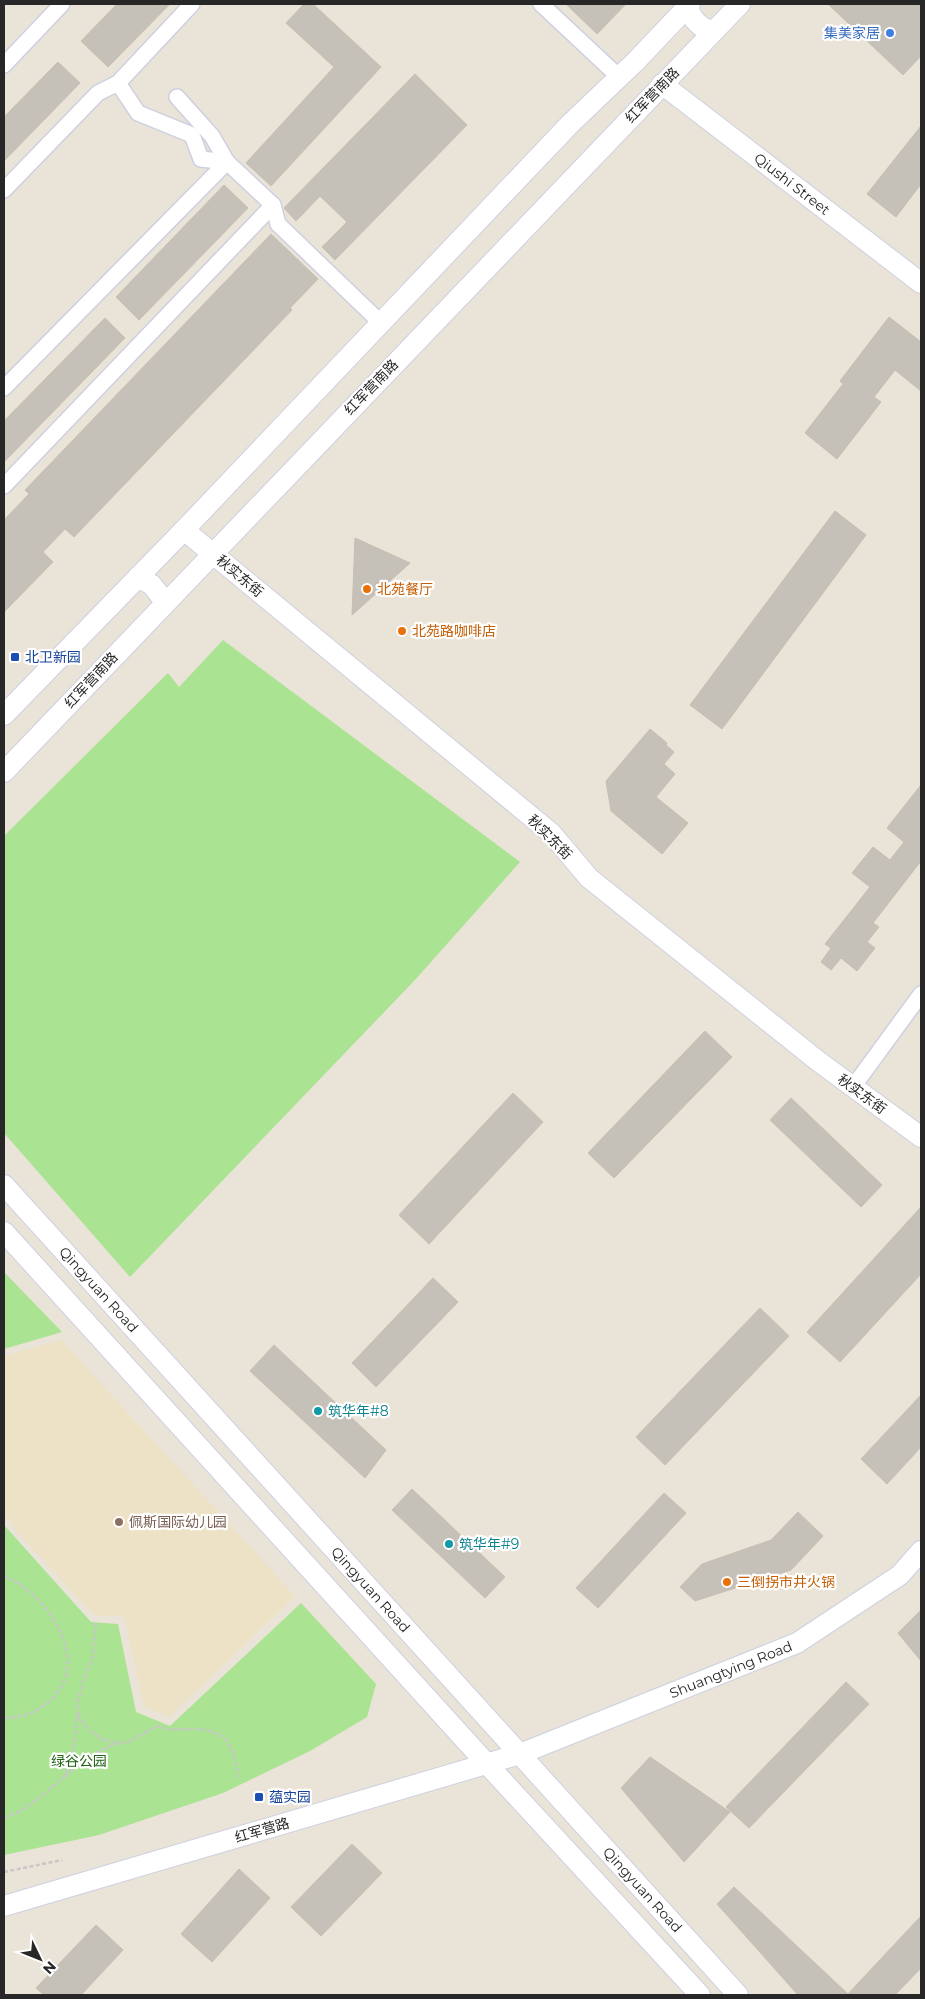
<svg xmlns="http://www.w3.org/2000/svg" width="925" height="1999" viewBox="0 0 925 1999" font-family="Montserrat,'Noto Sans SC',sans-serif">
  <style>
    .education { fill: #ede2c6 }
    .green { fill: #aae392 }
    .building { fill: #c5c0b8; stroke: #c5bfb2 }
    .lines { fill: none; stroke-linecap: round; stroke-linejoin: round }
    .street-casing { stroke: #cdd0e1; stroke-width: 18 }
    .secondary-casing { stroke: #cdd0e1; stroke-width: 22 }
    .path { stroke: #c7c7c7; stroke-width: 2.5; stroke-dasharray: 4 2.5; stroke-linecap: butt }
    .street { stroke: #fff; stroke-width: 15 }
    .secondary { stroke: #fff; stroke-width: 20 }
    .shop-dot { fill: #3f7fe0; stroke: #fff; stroke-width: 2 }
    .food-dot { fill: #e8710a; stroke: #fff; stroke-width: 2 }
    .transit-dot { fill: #1a4fb4; stroke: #fff; stroke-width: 2 }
    .culture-dot { fill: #0f9aa8; stroke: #fff; stroke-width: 2 }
    .education-dot { fill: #8d6e63; stroke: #fff; stroke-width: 2 }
    .labels { text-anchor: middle; stroke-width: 4.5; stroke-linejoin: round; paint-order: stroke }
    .shop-label { font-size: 14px; fill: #366cbe; stroke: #fff; text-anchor: end }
    .street-label { font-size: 14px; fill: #272727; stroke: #fff }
    .food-label { font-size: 14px; fill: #c56008; stroke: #fff; text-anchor: start }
    .transit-label { font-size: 14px; fill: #164399; stroke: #fff; text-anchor: start }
    .culture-label { font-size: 14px; fill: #0d838f; stroke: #fff; text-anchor: start }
    .education-label { font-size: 14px; fill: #785e54; stroke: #fff; text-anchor: start }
    .park-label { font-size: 14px; fill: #246317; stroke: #fff }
  </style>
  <rect width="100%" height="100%" fill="#eae3d7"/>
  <polygon class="education" points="61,1340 295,1596 169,1717 144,1706 124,1616 95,1616 16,1531 4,1514 4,1356"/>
  <g class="green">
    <polygon points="223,640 520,862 414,981 130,1277 4,1133 4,836 168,673 179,687"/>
    <polygon points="4,1272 62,1332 4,1349"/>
    <polygon points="4,1525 91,1622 118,1624 136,1712 170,1726 301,1603 376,1684 367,1717 310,1751 223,1793 99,1835 4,1855"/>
  </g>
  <g class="building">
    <polygon points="117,4 170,4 108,67 81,41"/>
    <polygon points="304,4 313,4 381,67 271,186 246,163 334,67 286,23"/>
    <polygon points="566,4 626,4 597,34"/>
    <polygon points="828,4 921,4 921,56 903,75"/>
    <polygon points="58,62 80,83 4,161 4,117"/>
    <polygon points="415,74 467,125 335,260 322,247 347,222 320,196 296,221 284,208"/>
    <polygon points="921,126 921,184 896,217 867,194"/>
    <polygon points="224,185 248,208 139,320 116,297"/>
    <polygon points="271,234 318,279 290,308 292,310 74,537 65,529 43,552 53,562 4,612 4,520 29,494 25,490"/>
    <polygon points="889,317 921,342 921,391 895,370 874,397 881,402 837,459 805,433 843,384 840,381"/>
    <polygon points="105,318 125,338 4,462 4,421"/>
    <polygon points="835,511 866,535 722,729 690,705"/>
    <polygon points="355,538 410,563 352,615"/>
    <polygon points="650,729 667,743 666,745 674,752 664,764 675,774 656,797 688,823 662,854 611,811 606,781"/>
    <polygon points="921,785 921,861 873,923 879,927 867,942 875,948 857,971 841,958 831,970 821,962 831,948 825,944 870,887 852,873 873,847 890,860 904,842 887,828"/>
    <polygon points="705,1031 732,1057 614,1178 588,1153"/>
    <polygon points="513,1093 543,1122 429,1244 399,1215"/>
    <polygon points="791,1098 882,1185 861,1207 770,1120"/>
    <polygon points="921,1207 921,1274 840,1362 807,1332"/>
    <polygon points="433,1278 458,1302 376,1387 352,1363"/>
    <polygon points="760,1308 789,1336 665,1465 636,1437"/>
    <polygon points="274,1345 386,1450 365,1478 250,1371"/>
    <polygon points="921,1395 921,1447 887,1484 861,1459"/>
    <polygon points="412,1489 505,1577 485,1598 392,1510"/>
    <polygon points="664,1493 686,1513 598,1608 576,1588"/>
    <polygon points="798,1512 823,1536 791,1570 695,1601 680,1587 702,1564 771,1540"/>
    <polygon points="921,1610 921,1661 898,1633"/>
    <polygon points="846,1682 869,1704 749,1828 726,1807"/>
    <polygon points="650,1757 730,1812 684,1862 621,1788"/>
    <polygon points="352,1844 382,1873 321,1936 291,1907"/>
    <polygon points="239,1869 270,1898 212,1962 181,1934"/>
    <polygon points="734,1887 848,1994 921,1916 921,1968 895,1995 798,1995 717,1904"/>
    <polygon points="96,1925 123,1950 81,1995 44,1995 36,1988"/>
  </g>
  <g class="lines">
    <g class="street-casing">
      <g id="street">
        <polyline points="541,4 619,77"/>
        <polyline points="4,65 62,4"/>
        <polyline points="118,83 138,113 192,135 201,159 227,162"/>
        <polyline points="177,97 212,136 227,162"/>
        <polyline points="4,190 98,93 118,83 192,4"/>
        <polyline points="4,388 227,162 273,205 278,224 381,323"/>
        <polyline points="4,486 273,205"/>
        <polyline points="853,1087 921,994"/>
      </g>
    </g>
    <g class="secondary-casing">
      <g id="secondary">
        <path d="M687,7C693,20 699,28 713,31"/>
        <path id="s1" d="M662,84L921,283"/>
        <polyline points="184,530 551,833 589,878 818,1061 921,1137"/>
        <polyline points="138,577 152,585 165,602"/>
        <polyline points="4,715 184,530 570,124 635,62 690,4"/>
        <polyline points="4,772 740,4"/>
        <path id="s2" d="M4,1185L738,1995"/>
        <polyline points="4,1232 487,1764 700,1995"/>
        <path id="s3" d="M4,1906L520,1754L797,1643L900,1575L921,1551"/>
      </g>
    </g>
    <g class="path">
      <path d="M4,1576C52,1596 99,1671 40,1708C29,1715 17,1718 4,1718"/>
      <path d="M78,1715C88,1731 99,1741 119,1743"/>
      <path d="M65,1776L96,1753L110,1746L130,1741L157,1726C170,1731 179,1729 192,1729C227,1729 234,1746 238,1777"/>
      <polyline points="4,1818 20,1811 39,1798 64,1777 70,1760 76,1734 78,1701 84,1678 92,1660 96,1622"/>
      <polyline points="4,1872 62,1860"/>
    </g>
    <use href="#street" class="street"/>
    <use href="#secondary" class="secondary"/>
  </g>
  <circle class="shop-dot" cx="890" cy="33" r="5"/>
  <g class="food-dot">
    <circle cx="367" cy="589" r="5"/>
    <circle cx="402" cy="631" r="5"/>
    <circle cx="727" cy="1582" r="5"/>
  </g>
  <g class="transit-dot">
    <rect x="10" y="652" width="10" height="10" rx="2.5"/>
    <rect x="254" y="1792" width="10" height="10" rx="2.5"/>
  </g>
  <g class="culture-dot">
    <circle cx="318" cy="1411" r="5"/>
    <circle cx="449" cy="1544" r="5"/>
  </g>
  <circle class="education-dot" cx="119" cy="1522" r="5"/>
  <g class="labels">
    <g class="shop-label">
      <text x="880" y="38">集美家居</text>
    </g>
    <g class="street-label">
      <text transform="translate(652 95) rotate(-46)" y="5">红军营南路</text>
      <text dy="5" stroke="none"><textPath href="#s1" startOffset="164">Qiushi Street</textPath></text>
      <text transform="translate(371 387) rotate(-46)" y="5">红军营南路</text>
      <text transform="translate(240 576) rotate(40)" y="5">秋实东街</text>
      <text transform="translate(91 680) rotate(-47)" y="5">红军营南路</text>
      <text transform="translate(550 837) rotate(45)" y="5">秋实东街</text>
      <text transform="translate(862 1094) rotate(36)" y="5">秋实东街</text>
      <text dy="5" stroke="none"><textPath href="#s2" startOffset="141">Qingyuan Road</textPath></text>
      <text dy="5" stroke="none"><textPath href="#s2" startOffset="546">Qingyuan Road</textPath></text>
      <text dy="5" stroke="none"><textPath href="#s3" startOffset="765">Shuangtying Road</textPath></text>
      <text transform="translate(262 1830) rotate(-16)" y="5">红军营路</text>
      <text dy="5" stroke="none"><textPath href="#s2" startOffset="951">Qingyuan Road</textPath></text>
    </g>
    <g class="food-label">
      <text x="377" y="594">北苑餐厅</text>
      <text x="412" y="636">北苑路咖啡店</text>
      <text x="737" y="1587">三倒拐市井火锅</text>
    </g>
    <g class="transit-label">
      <text x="25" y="662">北卫新园</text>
      <text x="269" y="1802">蕴实园</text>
    </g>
    <g class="culture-label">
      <text x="328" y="1416">筑华年#8</text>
      <text x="459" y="1549">筑华年#9</text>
    </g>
    <g class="education-label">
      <text x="129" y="1527">佩斯国际幼儿园</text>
    </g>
    <g class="park-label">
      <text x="79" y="1766">绿谷公园</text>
    </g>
  </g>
  <rect width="925" height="1999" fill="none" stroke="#272727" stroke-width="10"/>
  <g transform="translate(40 1959) rotate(133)" stroke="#ffffff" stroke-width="4" paint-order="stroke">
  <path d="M0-4L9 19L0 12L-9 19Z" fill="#272727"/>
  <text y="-8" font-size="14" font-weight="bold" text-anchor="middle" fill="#272727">N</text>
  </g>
</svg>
